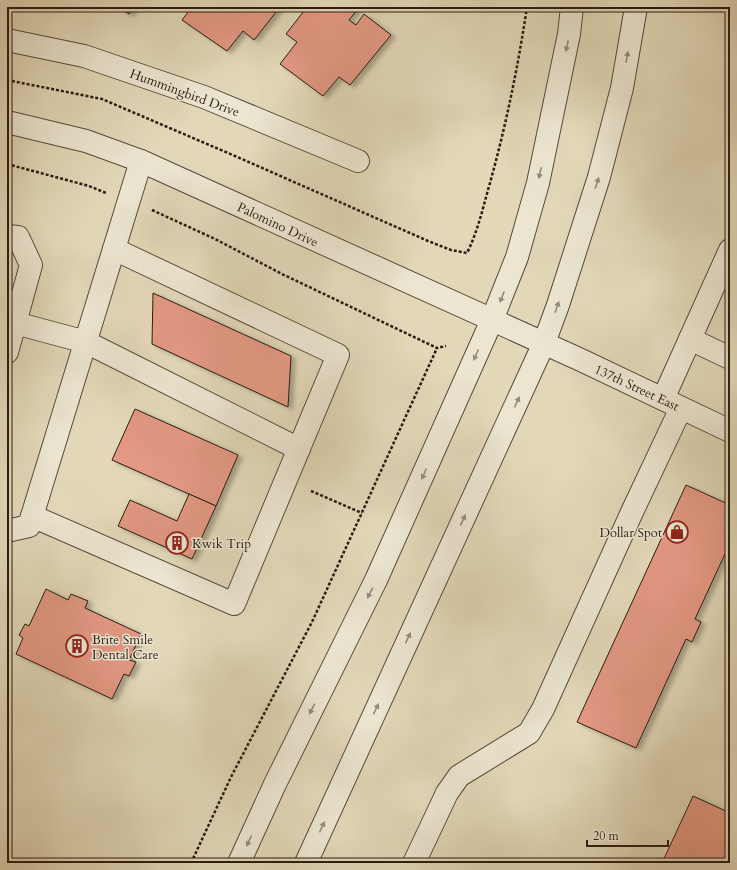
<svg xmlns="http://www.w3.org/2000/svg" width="737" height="870" viewBox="0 0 737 870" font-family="Cardo,serif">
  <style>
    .building { fill: #e29883; stroke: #2a1b12; filter: url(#shadow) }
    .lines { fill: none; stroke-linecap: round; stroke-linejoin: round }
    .minor-casing { stroke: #584a3c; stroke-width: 24 }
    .path { stroke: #2a1b12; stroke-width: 2.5; stroke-dasharray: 3 2; stroke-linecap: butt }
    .minor { stroke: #ece6d1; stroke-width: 22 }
    .oneway { fill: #958b7b }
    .labels { text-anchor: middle; stroke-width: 3; stroke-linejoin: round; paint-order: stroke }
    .street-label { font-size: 13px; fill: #2a1b12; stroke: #ece6d1 }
    .poi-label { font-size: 13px; fill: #2a1b12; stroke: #ece6d1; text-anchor: start }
  </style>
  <defs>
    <filter id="shadow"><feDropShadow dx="4.5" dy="2.5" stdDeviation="2" flood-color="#0004"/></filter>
  </defs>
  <rect width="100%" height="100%" fill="#e2d8b8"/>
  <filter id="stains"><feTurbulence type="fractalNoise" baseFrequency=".005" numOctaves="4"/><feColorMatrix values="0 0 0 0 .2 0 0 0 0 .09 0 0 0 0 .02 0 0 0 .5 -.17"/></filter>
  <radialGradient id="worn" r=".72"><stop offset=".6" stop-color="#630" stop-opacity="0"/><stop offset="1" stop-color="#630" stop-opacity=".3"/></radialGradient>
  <g class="building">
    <polygon points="118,7 134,7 129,14"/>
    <polygon points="192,7 280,7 254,40 243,31 227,51 182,20"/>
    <polygon points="307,7 355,7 358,9 349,20 356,25 364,14 391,35 350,85 339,77 323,96 280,64 297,42 286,34"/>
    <polygon points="153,293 291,356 288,407 152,344"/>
    <polygon points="135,409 238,455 216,506 112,460"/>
    <polygon points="686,485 730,505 730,543 695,619 701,622 692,642 686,639 636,748 577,722"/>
    <polygon points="189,494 216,506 192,559 118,526 130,500 177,521"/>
    <polygon points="46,589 68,600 71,594 88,601 85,608 141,634 129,660 136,662 129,676 124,674 112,699 16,654 23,638 19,635 25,624 29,626"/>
    <polygon points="693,796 730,813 730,863 662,863"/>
  </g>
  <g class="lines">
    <g class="minor-casing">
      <g id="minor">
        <polyline points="7,40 84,56 204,97 358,161"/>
        <polyline points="7,122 86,141 141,161 581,360 730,431"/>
        <polyline points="7,236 18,237 31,265 7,352"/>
        <polyline points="15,323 86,342 299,449"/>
        <polyline points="690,339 730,358"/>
        <polyline points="663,399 730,250"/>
        <polyline points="32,516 234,604 338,355 114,249"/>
        <polyline points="7,531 29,526 141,161"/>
        <polyline points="239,863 275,784 376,580 492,320 517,257 538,183 569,34 572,7"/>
        <polyline points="306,863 544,343 558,305 599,177 622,88 636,7"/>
        <polyline points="414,863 447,793 459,776 529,733 543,709 632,512 681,408"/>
      </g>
    </g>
    <g class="path">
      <path d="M7,80L102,99L235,156L428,241L451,250L467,253C478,231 483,207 490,183C506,125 518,67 527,7"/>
      <polyline points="7,164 89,186 106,193"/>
      <polyline points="152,210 215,239 282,274 437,348 446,346"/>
      <polyline points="311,491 362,513"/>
      <polyline points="191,863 231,777 312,622 437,348"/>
    </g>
    <use href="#minor" class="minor"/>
  </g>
  <defs><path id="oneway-solid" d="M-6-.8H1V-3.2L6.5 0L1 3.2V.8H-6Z"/></defs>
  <g class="oneway">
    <use href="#oneway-solid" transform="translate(567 46) rotate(102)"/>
    <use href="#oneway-solid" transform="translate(627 57) rotate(-80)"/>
    <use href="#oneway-solid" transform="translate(540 173) rotate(102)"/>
    <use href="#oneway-solid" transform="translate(597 183) rotate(-72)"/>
    <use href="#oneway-solid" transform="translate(502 297) rotate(112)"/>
    <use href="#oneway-solid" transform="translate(557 307) rotate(-71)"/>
    <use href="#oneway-solid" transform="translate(476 355) rotate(114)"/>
    <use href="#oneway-solid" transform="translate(517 402) rotate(-65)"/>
    <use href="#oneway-solid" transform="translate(424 474) rotate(114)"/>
    <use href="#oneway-solid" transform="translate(463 520) rotate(-65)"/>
    <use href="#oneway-solid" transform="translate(370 593) rotate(117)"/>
    <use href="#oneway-solid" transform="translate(408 638) rotate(-65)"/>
    <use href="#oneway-solid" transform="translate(312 709) rotate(117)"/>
    <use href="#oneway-solid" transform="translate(376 709) rotate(-65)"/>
    <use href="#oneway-solid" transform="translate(322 827) rotate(-65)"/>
    <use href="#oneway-solid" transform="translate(249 841) rotate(114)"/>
  </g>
  <defs>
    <g id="shop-ring" transform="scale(1.15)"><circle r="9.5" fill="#ece6d1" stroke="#8f2418" stroke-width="1.5"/><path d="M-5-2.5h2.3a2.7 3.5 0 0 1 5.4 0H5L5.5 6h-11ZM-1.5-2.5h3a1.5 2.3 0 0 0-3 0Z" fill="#8f2418"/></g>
    <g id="building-ring" transform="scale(1.15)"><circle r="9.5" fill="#ece6d1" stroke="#8f2418" stroke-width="1.5"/><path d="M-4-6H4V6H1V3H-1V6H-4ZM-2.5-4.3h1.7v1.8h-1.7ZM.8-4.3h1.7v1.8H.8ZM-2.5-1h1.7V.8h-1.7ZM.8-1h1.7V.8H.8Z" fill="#8f2418"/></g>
  </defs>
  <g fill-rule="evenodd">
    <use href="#shop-ring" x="677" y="532"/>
    <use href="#building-ring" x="177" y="543"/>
    <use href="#building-ring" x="77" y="646"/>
  </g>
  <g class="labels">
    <g class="street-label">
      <text transform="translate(185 92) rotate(20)" y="5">Hummingbird Drive</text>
      <text transform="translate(278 224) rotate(25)" y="5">Palomino Drive</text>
      <text transform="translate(637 387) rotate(25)" y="5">137th Street East</text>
    </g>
    <g class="poi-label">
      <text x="662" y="537" text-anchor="end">Dollar Spot</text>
      <text x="192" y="548">Kwik Trip</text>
      <text x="92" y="644">Brite Smile<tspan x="92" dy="15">Dental Care</tspan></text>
    </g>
  </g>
  <rect width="737" height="870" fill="none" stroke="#e2d8b8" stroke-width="24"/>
  <rect x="8" y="8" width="721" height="854" fill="none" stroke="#2a1b12" stroke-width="2"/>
  <rect x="12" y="12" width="713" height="846" fill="none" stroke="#2a1b12"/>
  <path d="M587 840v6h81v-6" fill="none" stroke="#2a1b12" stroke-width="2"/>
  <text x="593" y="840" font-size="12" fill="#2a1b12" stroke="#ece6d1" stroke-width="3" paint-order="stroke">20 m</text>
  <rect width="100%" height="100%" filter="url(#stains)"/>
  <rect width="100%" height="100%" fill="url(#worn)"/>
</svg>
